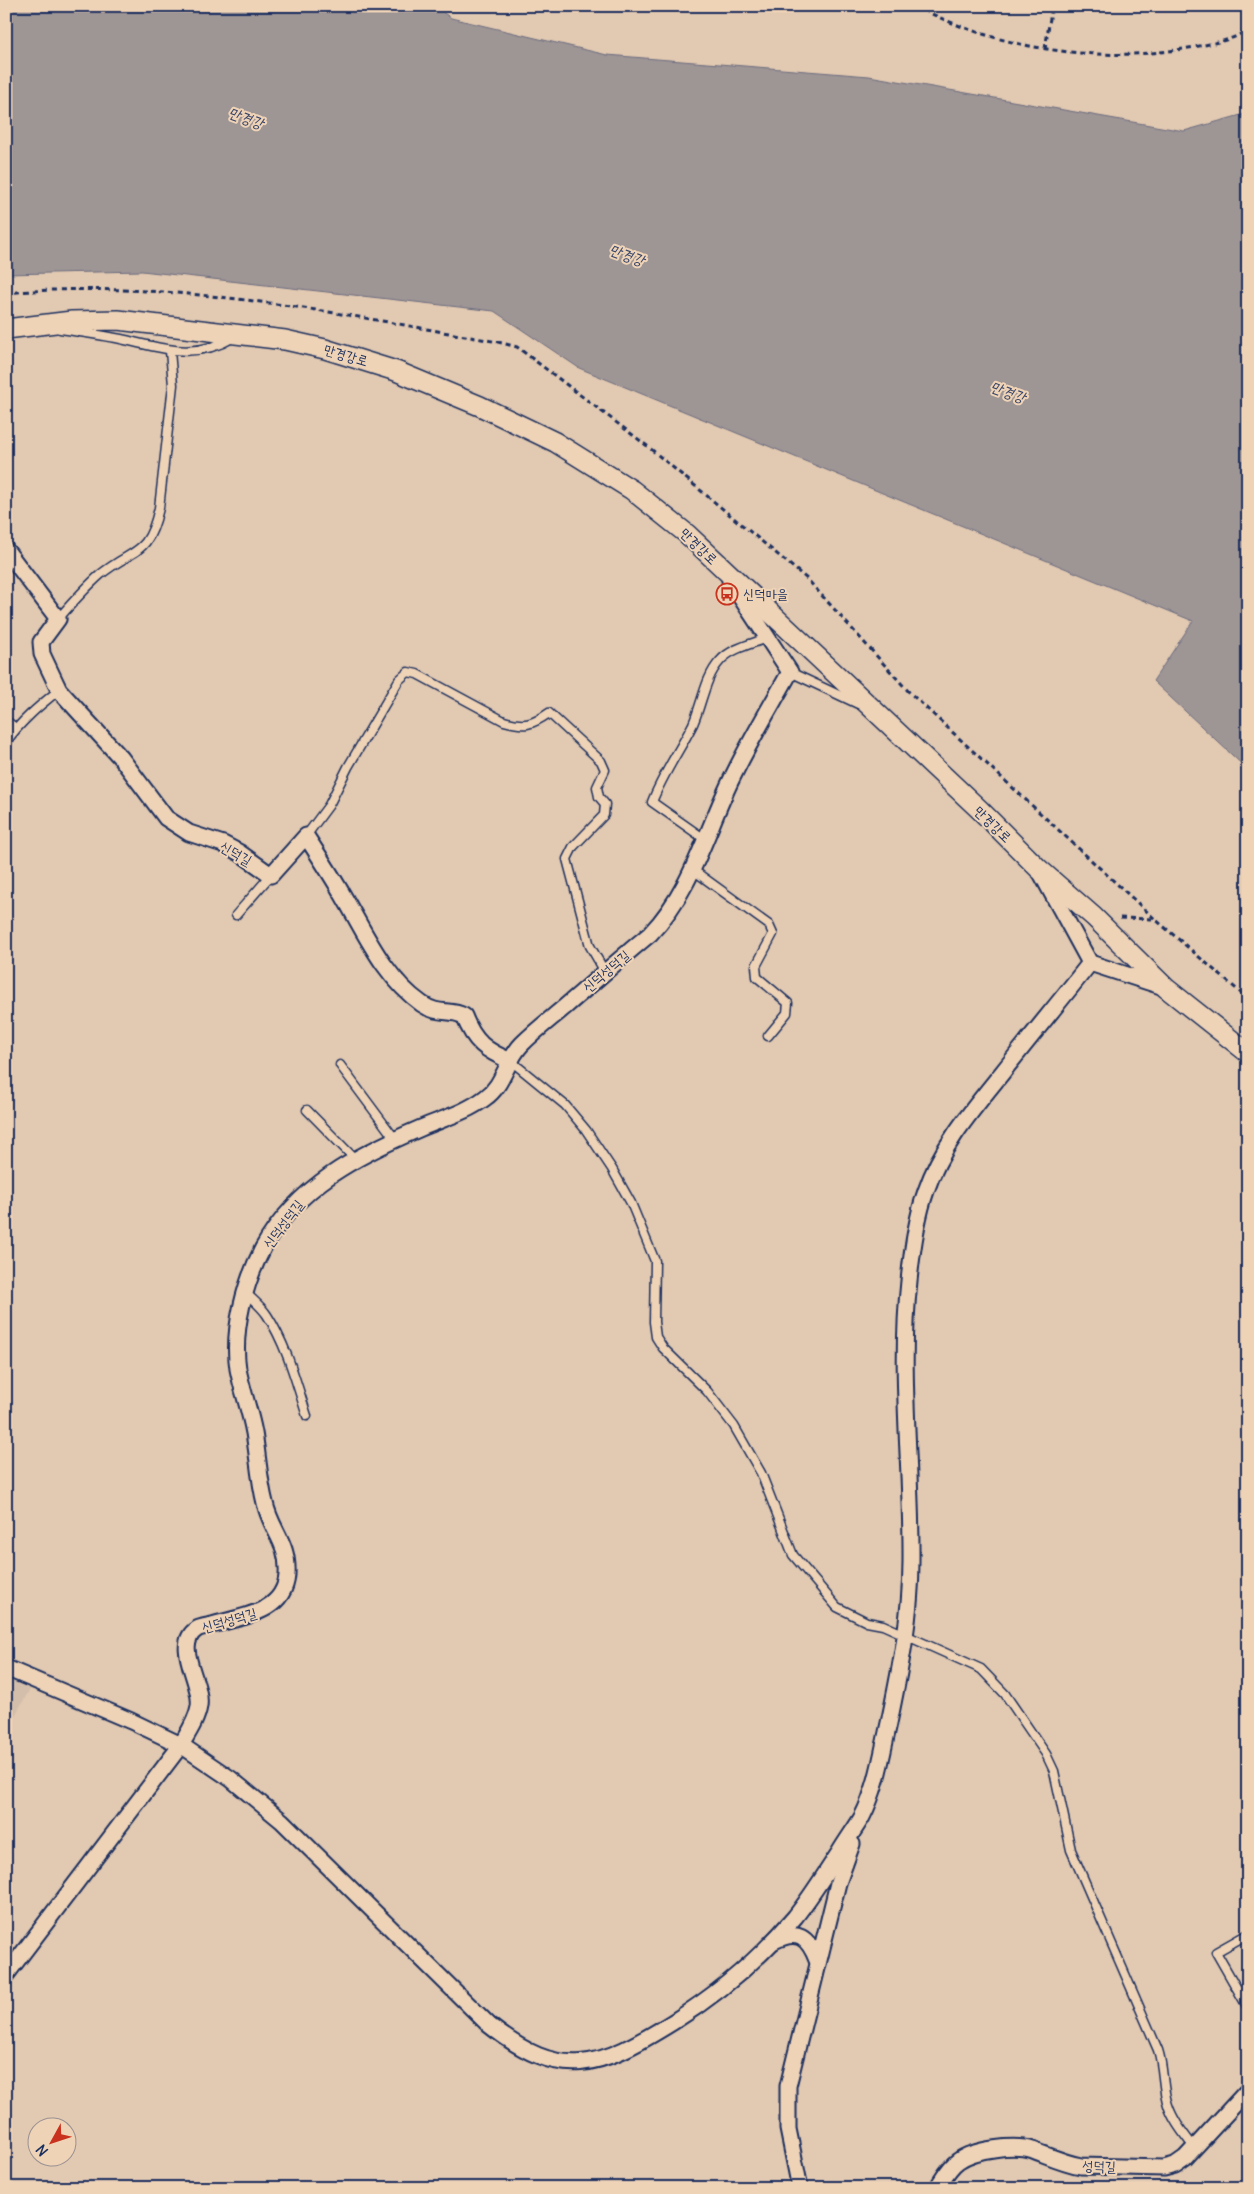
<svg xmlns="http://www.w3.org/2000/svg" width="1254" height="2194" viewBox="0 0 1254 2194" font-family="Delius,'Poor Story',sans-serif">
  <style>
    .built { fill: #d3beab }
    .water { fill: #9e9595; stroke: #6a6c7f }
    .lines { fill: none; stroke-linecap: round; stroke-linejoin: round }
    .service-casing { stroke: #1b2f5e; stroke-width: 11 }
    .minor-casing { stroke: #1b2f5e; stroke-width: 19 }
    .tertiary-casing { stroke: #1b2f5e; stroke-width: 22 }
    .path { stroke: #1b2f5e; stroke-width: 3; stroke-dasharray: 5 4; stroke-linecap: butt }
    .service { stroke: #efd3b6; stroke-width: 8 }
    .minor { stroke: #efd3b6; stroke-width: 15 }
    .tertiary { stroke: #efd3b6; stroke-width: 19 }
    .labels { text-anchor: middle; stroke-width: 4; stroke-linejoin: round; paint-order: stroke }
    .street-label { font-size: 14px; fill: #1b2f5e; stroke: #efd3b6 }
    .poi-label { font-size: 14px; fill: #1b2f5e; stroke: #efd3b6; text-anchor: start }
    .water-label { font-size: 15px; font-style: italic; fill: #354369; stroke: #efd3b6 }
  </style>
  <rect width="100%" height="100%" fill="#e2c9b1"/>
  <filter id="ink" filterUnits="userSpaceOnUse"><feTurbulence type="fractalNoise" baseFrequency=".02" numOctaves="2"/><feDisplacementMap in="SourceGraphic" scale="10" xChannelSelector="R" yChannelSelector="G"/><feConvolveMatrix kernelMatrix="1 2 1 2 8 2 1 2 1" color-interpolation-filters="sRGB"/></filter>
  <g filter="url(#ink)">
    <polygon class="built" points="6,1678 30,1689 6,1731"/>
    <polygon class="water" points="6,6 434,6 451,18 607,55 869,76 1184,131 1248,113 1248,770 1153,681 1193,621 579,368 494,311 142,271 6,274"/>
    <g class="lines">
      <g class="service-casing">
        <g id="service">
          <path d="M60,329C81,332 101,335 121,339C162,348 194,361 234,337"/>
          <path d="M58,619C72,603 85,588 101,574C135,547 148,557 159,508L173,385L170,351"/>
          <polyline points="790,672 858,704"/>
          <polyline points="6,721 16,728"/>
          <path d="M6,742C21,721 39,706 59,690"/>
          <path d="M306,836L329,805L348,767L399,680L408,672L417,674L504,721C525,727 532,725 549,713L601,761L605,770L597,787L599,797L605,804L604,815L573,847L567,859L590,946L605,972"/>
          <path d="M706,840L652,802C663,774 680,750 693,724C702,704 705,677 720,661C731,648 752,644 767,638"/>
          <polyline points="693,870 769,925 773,934 756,966 757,977 788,1003 787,1013 768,1036"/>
          <polyline points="236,915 271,875"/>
          <path d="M511,1061L565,1105L586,1130L612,1169L631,1203L655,1261L654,1322L656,1337L663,1348L707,1391L734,1426L761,1473L793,1555L837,1607L867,1622L883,1625L981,1669L1005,1694L1046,1754L1054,1771L1071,1850L1158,2050C1164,2068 1162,2088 1168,2105C1173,2121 1185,2135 1195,2149"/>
          <polyline points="340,1065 395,1139"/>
          <polyline points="307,1110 355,1159"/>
          <path d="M246,1293C253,1300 262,1307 267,1315C287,1346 296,1382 307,1416"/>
          <polyline points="1248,1934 1216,1952 1248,2008"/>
        </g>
      </g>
      <g class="minor-casing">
        <g id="minor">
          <path d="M6,550L58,619L41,642L42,654L59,690L121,758L166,818L189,833L223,844L240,853L271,875L306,836C319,856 332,876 344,897C366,935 385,978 422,1004C439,1016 450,1008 464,1016C474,1042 486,1051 511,1061"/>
          <polyline points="1042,875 1090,963 1164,987"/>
          <path d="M6,1668L131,1721L181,1745L231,1779L282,1821L489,2025C562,2083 599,2068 673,2022C718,1994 761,1957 795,1917C811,1897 825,1874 839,1853C846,1841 855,1829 862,1817C877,1788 882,1754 889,1723C900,1670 911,1616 911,1562C912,1468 899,1375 909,1281C912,1251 916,1219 926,1191C941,1146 973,1109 1002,1073C1031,1036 1061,1000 1090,963"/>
          <path d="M774,1941C798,1929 808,1937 817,1960"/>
          <path d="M6,1975L181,1745C188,1733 197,1720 199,1706C203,1683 172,1645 197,1629C200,1627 208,1626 212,1625C243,1616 284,1613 287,1575C289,1542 271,1531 265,1503C259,1480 258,1456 254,1433C250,1411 242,1390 238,1369C232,1330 245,1282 263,1248C298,1185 358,1155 421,1128C442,1119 467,1112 485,1098C504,1085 506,1060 522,1044C536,1030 552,1018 567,1005C595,981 622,957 650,934C693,889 706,830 733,776C750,741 771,706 790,672L730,581"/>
          <polyline points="800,2188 788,2129 788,2086 838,1883 852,1844"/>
          <path d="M937,2188C943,2179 949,2167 958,2161C974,2149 1015,2144 1033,2150C1049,2156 1064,2163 1081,2166L1164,2168L1175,2165L1185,2158L1248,2090"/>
        </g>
      </g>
      <g class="tertiary-casing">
        <polyline id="tertiary" points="6,329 72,321 118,320 285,340 325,349 396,371 480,406 555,442 632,490 687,534 980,810 1038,868 1094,917 1166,988 1248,1053"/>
      </g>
      <g class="path">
        <path d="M916,6C999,50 1102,65 1194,47C1213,43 1233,41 1248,29"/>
        <polyline points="1045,49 1052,6"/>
        <path d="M6,293C171,278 337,313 498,342L517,347L646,445L807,579L910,693L1155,919L1248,999"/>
        <polyline points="1120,918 1154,919"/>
      </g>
      <use href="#service" class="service"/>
      <use href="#minor" class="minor"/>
      <use href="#tertiary" class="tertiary"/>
    </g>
  </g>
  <defs>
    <g id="bus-ring" transform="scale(1.125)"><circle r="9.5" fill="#efd3b6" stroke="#c8321e" stroke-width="1.5"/><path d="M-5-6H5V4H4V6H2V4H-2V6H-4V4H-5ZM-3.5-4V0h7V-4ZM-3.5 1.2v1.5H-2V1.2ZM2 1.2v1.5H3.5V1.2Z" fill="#c8321e"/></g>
  </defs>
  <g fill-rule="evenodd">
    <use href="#bus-ring" x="727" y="594"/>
  </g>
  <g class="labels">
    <g class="street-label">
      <text transform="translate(346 355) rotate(16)" y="5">만경강로</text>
      <text transform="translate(699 546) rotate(44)" y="5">만경강로</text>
      <text transform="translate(993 824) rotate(44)" y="5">만경강로</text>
      <text transform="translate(236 853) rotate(30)" y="5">신덕길</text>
      <text transform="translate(606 971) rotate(-40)" y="5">신덕성덕길</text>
      <text transform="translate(283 1224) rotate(-53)" y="5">신덕성덕길</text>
      <text transform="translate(229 1620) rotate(-16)" y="5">신덕성덕길</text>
      <text transform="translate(1099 2166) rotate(2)" y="5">성덕길</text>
    </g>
    <g class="poi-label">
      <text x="743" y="599">신덕마을</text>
    </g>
    <g class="water-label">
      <text transform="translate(246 118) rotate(20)" y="5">만경강</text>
      <text transform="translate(627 255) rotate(20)" y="5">만경강</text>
      <text transform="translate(1008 392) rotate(20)" y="5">만경강</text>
    </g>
  </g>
  <rect width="1254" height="2194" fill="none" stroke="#efd3b6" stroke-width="25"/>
  <rect x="12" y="12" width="1229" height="2169" fill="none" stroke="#1b2f5e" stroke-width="2" filter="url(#ink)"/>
  <g transform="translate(52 2142) rotate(230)"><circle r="24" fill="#efd3b6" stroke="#9a9193"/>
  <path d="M0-4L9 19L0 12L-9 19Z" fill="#c8321e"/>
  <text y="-8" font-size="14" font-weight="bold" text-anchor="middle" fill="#1b2f5e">N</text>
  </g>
</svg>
